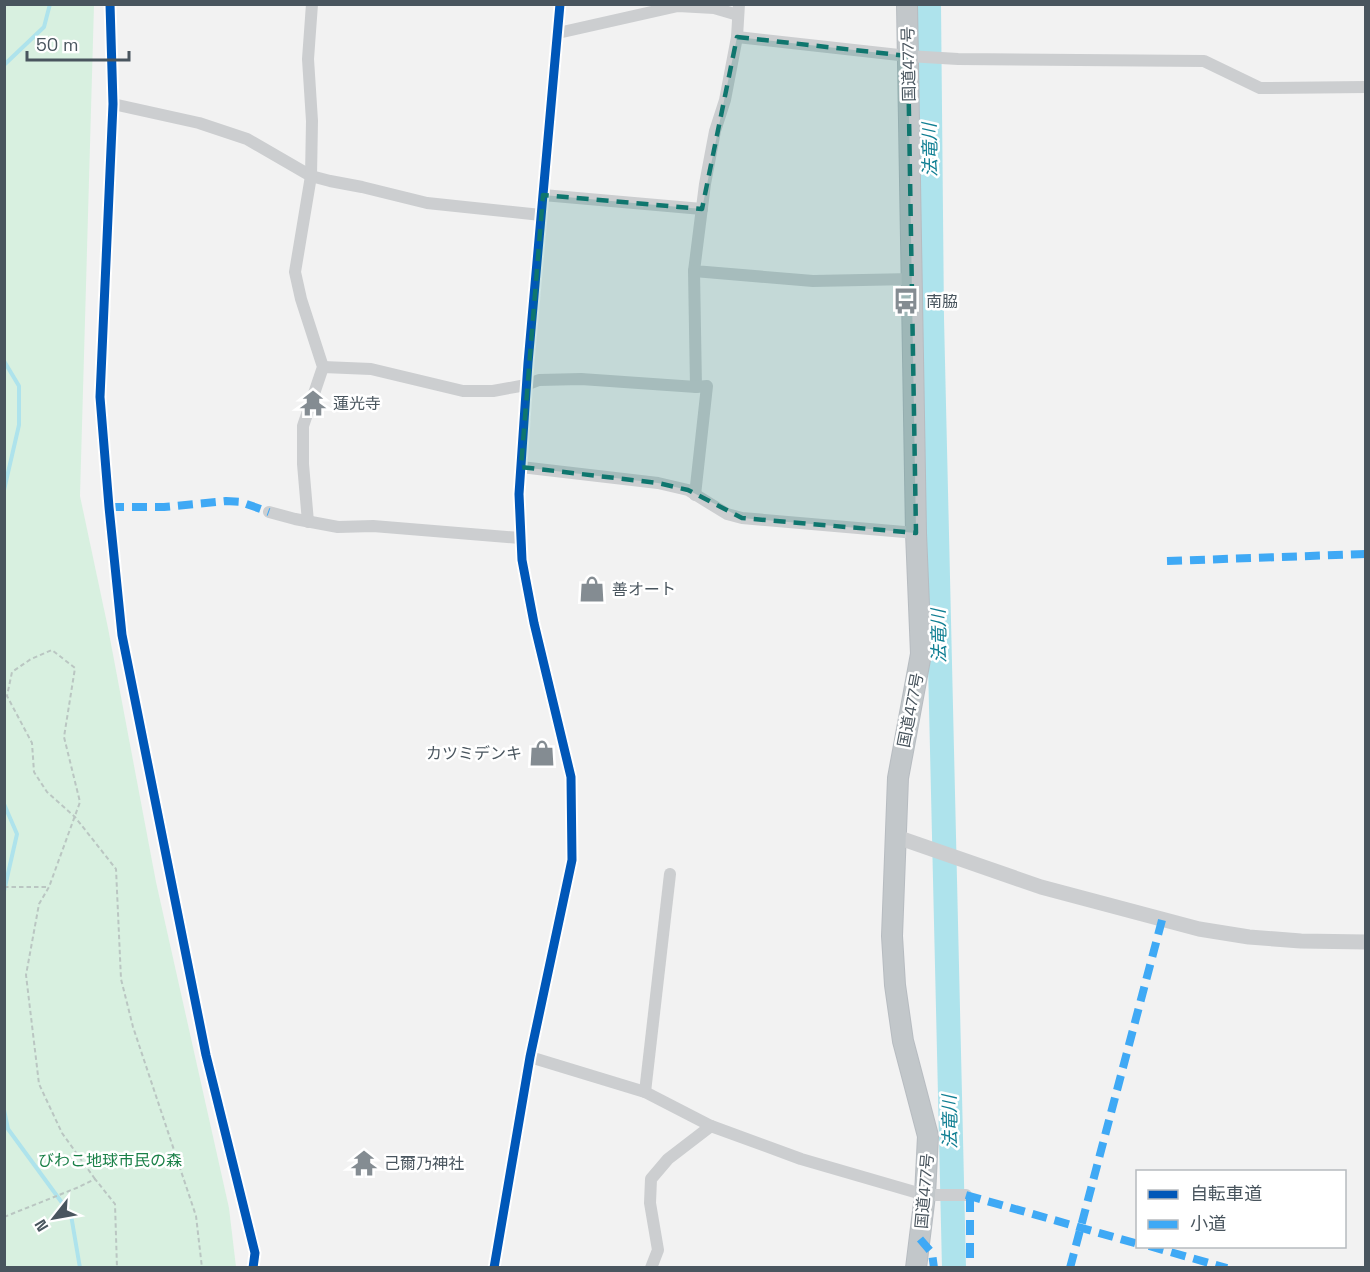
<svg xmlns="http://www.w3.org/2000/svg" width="1370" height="1272" viewBox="0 0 1370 1272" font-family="'Space Grotesk','Noto Sans JP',sans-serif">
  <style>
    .green { fill: #d8f0e0 }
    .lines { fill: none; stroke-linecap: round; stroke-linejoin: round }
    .stream { stroke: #aee3ec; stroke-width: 4 }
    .river { stroke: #aee3ec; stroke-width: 24 }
    .trunk-casing { stroke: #b7bcc1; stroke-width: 22 }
    .path { stroke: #bac6c2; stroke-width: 2; stroke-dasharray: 4.5 3; stroke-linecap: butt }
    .minor { stroke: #ccced0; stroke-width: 12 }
    .tertiary { stroke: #ccced0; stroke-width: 15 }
    .trunk { stroke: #c2c7ca; stroke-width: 20 }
    .quiet { stroke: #3fa9f5; stroke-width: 8; stroke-dasharray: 15 8; stroke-linecap: butt }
    .cycleway-casing { stroke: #fff; stroke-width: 13 }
    .cycleway { stroke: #0057b8; stroke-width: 9 }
    .marked { fill: #0f766e; fill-opacity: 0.2; stroke: #0f766e; stroke-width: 4.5; stroke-dasharray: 12 8; stroke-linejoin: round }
    .labels { text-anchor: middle; stroke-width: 5; stroke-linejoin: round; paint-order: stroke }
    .street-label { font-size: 16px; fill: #49555e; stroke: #fff }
    .poi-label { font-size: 16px; fill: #49555e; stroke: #fff; text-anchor: start }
    .park-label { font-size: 16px; fill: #1a8048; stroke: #fff }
    .water-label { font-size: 18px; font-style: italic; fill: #107f93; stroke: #fff }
  </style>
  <rect width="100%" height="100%" fill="#f2f2f2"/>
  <polygon class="green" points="5,4 94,5 80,496 108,628 156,882 229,1208 236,1267 5,1267"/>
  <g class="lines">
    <g class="stream">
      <polyline points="4,65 44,27 50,4"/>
      <polyline points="4,361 19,386 19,425 4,490"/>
      <polyline points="4,804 17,834 4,891"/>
      <polyline points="4,1110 8,1129 71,1215 80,1268"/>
    </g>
    <polyline class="river" points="929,4 932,318 954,1268"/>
    <g class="trunk-casing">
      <polyline id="trunk" points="907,4 916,533 921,654 898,778 892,936 895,985 903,1041 928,1136 925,1195 916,1268"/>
    </g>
    <g class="path">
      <polyline points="4,887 49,887"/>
      <polyline points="95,1179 62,1133 39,1084 26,975 39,904 49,887 80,802 64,737 75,668 52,650 31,659 12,672 7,696 32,743 34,772 47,792 75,817 116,869 121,979 133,1027 196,1216 202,1268"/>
      <polyline points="4,1217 79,1187 95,1179 115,1204 117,1268"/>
    </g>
    <g class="minor">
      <polyline points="110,4 113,104 100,397 109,507 122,635 206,1055 255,1253 253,1268"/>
      <polyline points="739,4 737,37 725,100 715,131 705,184 694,271 813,281 912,279"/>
      <polyline points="558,33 678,6 714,8 738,15"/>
      <polyline points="737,37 908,56 958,59 1204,61 1260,88 1366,87"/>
      <polyline points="113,104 199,123 247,139 311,176 330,181 362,187 427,203 541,215"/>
      <polyline points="543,195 702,209"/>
      <polyline points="694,271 696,387"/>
      <polyline points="323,367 371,369 463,391 493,391 526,385 539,380 581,379 696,387 707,386 695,495"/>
      <polyline points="521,467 658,483 688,490 727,514 742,518 916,533"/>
      <polyline points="269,512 295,519 338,527 373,526 520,538"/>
      <polyline points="308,522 303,464 303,426 323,367 301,299 295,272 311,176 312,121 308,59 312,4"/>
      <polyline points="530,1057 645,1092 711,1126 801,1159 925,1195 966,1195"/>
      <polyline points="645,1092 670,874"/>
      <polyline points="494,1268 530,1057 572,860 571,777 534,623 522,560 519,494 528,363 560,4"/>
      <polyline points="651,1268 658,1250 650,1203 651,1179 668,1159 711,1126"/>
    </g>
    <polyline class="tertiary" points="894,836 1041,887 1199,929 1249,937 1301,941 1366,942"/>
    <use href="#trunk" class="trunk"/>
    <g class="quiet">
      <polyline points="109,507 164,507 226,501 241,502 269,512"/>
      <polyline points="1167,561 1366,554"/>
      <polyline points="966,1195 1138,1244"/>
      <polyline points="970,1197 970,1268"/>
      <polyline points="920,1239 932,1253 934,1268"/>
      <polyline points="1149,1246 1227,1268"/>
      <polyline points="1070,1268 1162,920"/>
    </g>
    <g class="cycleway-casing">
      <g id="cycleway">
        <polyline points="110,4 113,104 100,397 109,507 122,635 206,1055 255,1253 253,1268"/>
        <polyline points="494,1268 530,1057 572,860 571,777 534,623 522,560 519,494 528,363 560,4"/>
      </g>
    </g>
    <use href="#cycleway" class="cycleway"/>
  </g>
  <path class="marked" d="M737,37L908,56L916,533L742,518L688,490L658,483L521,467L543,195L702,209Z"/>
  <defs>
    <g id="bus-bare" transform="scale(2.07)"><path d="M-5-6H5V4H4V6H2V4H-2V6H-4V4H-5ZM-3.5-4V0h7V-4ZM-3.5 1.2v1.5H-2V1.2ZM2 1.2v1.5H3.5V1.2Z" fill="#848c92" stroke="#fff" stroke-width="2.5" paint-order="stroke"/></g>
    <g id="temple-bare" transform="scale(2.07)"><path d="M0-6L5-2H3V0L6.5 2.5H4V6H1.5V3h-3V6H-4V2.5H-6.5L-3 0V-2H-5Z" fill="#848c92" stroke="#fff" stroke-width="2.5" paint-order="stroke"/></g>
    <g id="shop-bare" transform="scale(2.07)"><path d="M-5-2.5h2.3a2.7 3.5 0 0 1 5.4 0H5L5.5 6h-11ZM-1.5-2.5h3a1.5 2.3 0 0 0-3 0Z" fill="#848c92" stroke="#fff" stroke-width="2.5" paint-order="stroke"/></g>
  </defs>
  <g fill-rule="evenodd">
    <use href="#bus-bare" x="906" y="301"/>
    <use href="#temple-bare" x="313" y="403"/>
    <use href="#shop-bare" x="592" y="589"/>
    <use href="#shop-bare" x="542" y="753"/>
    <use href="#temple-bare" x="364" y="1163"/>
  </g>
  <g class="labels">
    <g class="street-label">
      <text transform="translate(908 64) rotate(-91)" y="6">国道477号</text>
      <text transform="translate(910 710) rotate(-79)" y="6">国道477号</text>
      <text transform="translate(924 1191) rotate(-85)" y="6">国道477号</text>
    </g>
    <g class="poi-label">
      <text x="926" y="307">南脇</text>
      <text x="333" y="409">蓮光寺</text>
      <text x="612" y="595">善オート</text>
      <text x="522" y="759" text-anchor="end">カツミデンキ</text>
      <text x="384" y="1169">己爾乃神社</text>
    </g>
    <g class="park-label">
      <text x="110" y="1166">びわこ地球市民の森</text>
    </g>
    <g class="water-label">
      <text transform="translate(930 150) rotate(-91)" y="6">法竜川</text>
      <text transform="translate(939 636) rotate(-91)" y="6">法竜川</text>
      <text transform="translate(950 1122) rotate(-91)" y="6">法竜川</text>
    </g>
  </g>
  <rect width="1370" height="1272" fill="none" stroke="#49555e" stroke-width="12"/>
  <rect x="1136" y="1170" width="210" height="78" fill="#ffffff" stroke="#b6bbbf" stroke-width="1.5"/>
  <rect x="1148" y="1190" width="30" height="9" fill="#0057b8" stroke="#b6bbbf" stroke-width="1.5"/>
  <text x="1190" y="1200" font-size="18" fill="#49555e">自転車道</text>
  <rect x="1148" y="1220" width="30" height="9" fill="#3fa9f5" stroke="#b6bbbf" stroke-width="1.5"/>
  <text x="1190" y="1230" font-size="18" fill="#49555e">小道</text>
  <g transform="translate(54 1218) rotate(239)" stroke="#ffffff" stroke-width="4.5" paint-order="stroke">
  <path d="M0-4.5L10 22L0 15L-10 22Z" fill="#49555e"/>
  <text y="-9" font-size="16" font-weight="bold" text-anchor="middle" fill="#49555e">N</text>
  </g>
  <path d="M27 51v9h102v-9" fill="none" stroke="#49555e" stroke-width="3"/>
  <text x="36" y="51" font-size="18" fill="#49555e" stroke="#ffffff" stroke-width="4.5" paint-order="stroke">50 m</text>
</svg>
